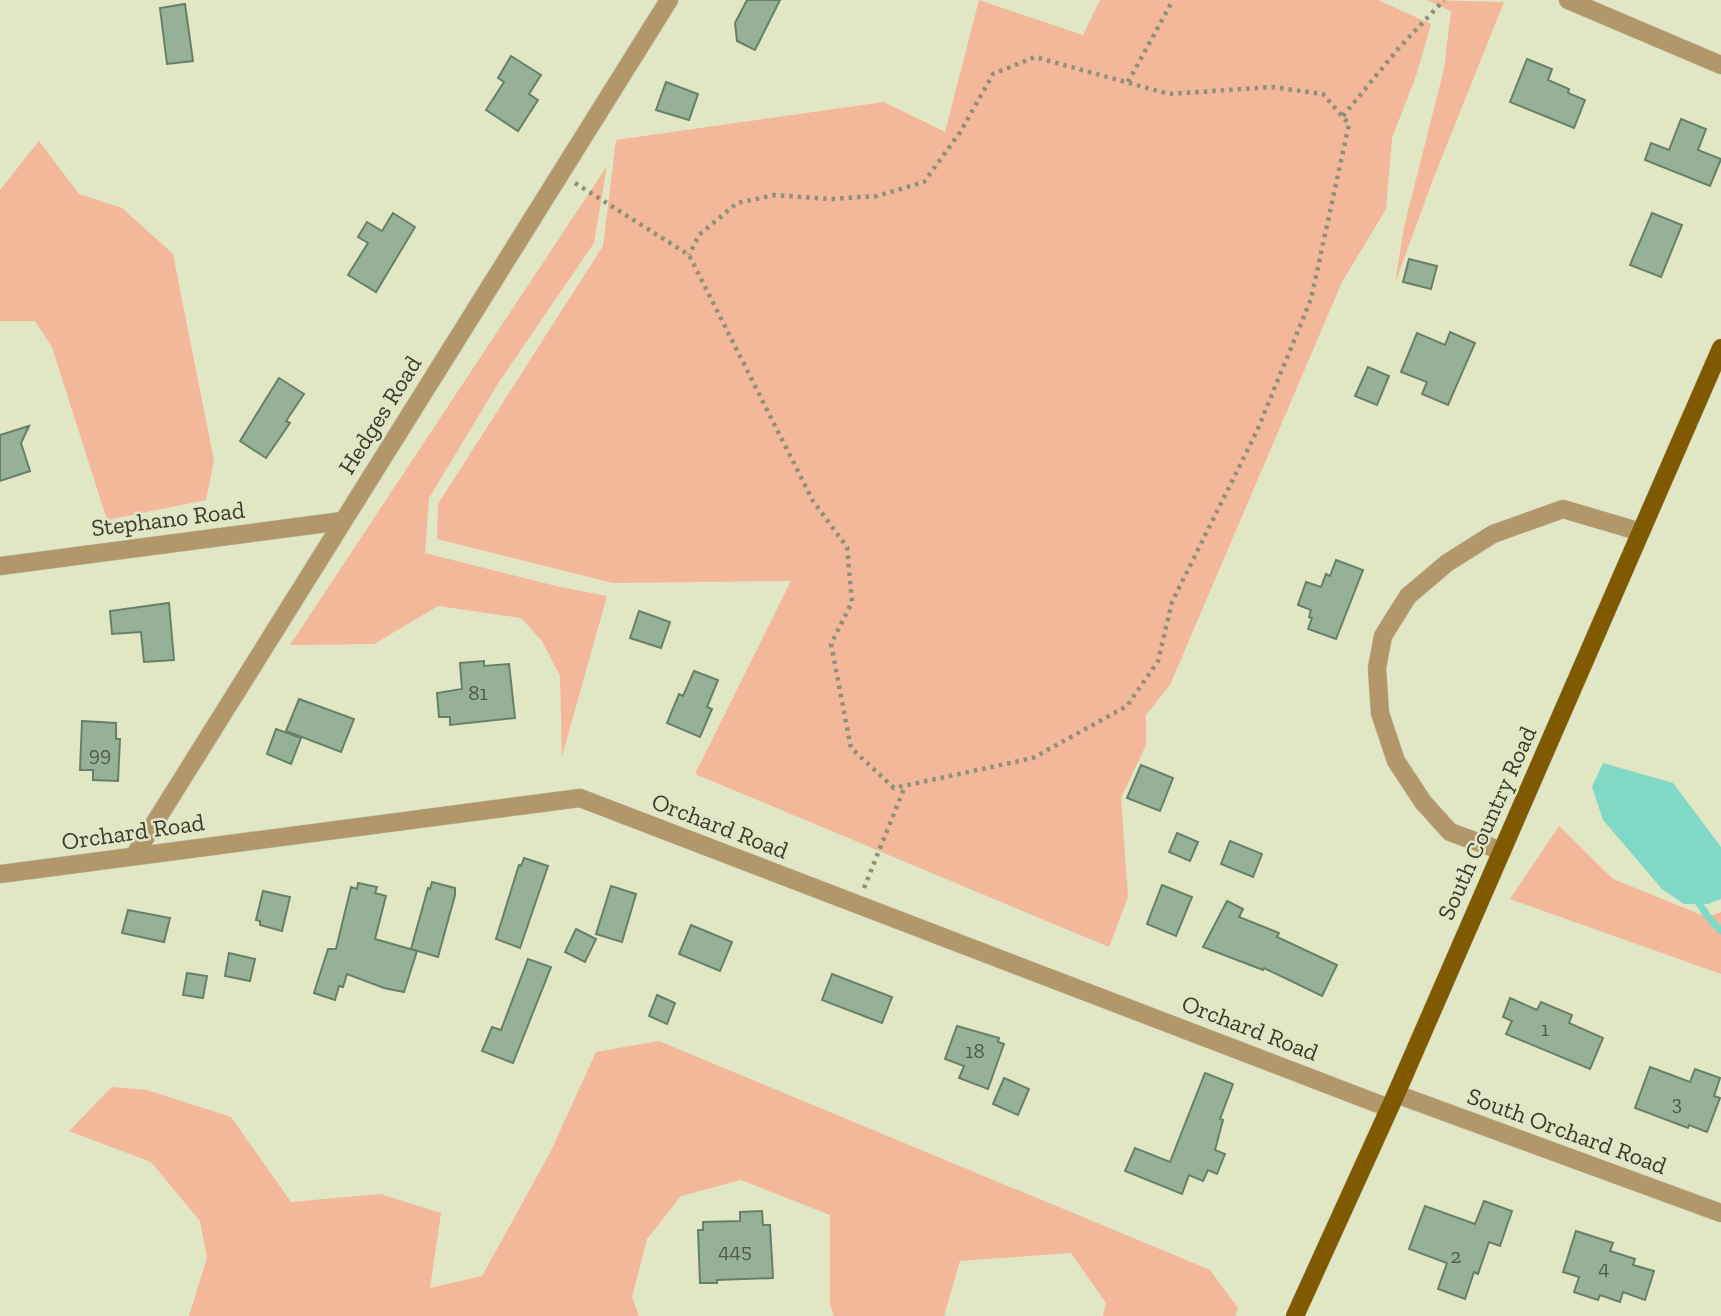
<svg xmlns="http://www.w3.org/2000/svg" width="1721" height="1316" viewBox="0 0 1721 1316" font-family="'Zilla Slab',serif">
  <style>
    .green { fill: #f3b799 }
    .water { fill: #7fd9c6 }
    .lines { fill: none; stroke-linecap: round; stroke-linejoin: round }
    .stream { stroke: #7fd9c6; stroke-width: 7 }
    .building { fill: #97b198; stroke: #688069; stroke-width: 2 }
    .minor-casing { stroke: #c0c4a6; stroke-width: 19 }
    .major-casing { stroke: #c0c4a6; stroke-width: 19 }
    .path { stroke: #8e9179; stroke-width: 4.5; stroke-dasharray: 3.5 5; stroke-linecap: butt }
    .minor { stroke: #b2976b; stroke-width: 18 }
    .major { stroke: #7f5a00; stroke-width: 18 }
    .labels { text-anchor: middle; stroke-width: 5; stroke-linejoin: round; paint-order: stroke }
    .number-label { font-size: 21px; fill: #515848 }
    .street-label { font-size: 24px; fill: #3a3b2e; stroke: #e1e6c4 }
  </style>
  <rect width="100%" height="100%" fill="#e1e6c4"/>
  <g class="green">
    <polygon points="979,0 1083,35 1100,0 1378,0 1431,24 1417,73 1392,138 1386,209 1342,282 1170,685 1146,715 1146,745 1121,798 1128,897 1109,947 695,774 791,581 613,583 437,539 438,504 603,246 616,140 884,102 945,132"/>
    <polygon points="1427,0 1504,2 1434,177 1395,283 1404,227 1444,69 1451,11"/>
    <polygon points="39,141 79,194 122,208 173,254 214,461 206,500 107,520 52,347 35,321 0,321 0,190"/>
    <polygon points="607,166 594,243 499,382 429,498 425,553 560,587 607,596 562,756 560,676 542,641 521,618 438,606 374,644 290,645"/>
    <polygon points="1559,826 1613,879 1707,917 1721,912 1721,974 1510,899"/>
    <polygon points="659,1041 1210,1270 1238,1308 1235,1316 1103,1316 1106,1303 1071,1253 960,1261 944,1316 834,1316 830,1305 830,1215 741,1180 681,1196 647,1239 632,1297 639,1316 189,1316 207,1258 200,1221 151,1162 69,1131 112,1087 147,1090 231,1117 291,1202 380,1194 441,1213 430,1288 482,1276 550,1153 596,1052"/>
  </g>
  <polygon class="water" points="1603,763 1673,783 1721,847 1721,899 1708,904 1684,904 1662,889 1603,820 1592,787"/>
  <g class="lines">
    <polyline class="stream" points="1695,897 1708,917 1721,931"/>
  </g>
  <g class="building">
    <polygon points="747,0 780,0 755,50 737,41 735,23"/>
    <polygon points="185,4 193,61 167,64 160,8"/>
    <polygon points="511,56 541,75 529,94 538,100 518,131 486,110 504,82 498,78"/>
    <polygon points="1527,59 1552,69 1548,80 1569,89 1568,93 1585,100 1574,128 1510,102"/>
    <polygon points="666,82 698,94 689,120 656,110"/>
    <polygon points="1681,119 1706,129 1698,150 1721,159 1710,186 1645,160 1651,143 1669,150"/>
    <polygon points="393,213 415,227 376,292 348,275 368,243 358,237 367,222 382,231"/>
    <polygon points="1652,213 1682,225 1661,277 1630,265"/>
    <polygon points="1409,259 1437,266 1431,289 1403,282"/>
    <polygon points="1450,332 1475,343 1448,405 1422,394 1427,382 1401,372 1417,333 1445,345"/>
    <polygon points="1368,367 1389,376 1377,405 1355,396"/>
    <polygon points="279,378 304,394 286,421 290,423 266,458 240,441"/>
    <polygon points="29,426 21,443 30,471 0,481 0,435"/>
    <polygon points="1336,560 1363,570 1336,639 1308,629 1312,618 1309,617 1311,610 1298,605 1306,582 1321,587 1326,574 1330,576"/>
    <polygon points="169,603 174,660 144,662 141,632 112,634 110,611"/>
    <polygon points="639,611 670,622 661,648 630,638"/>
    <polygon points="484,661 484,666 509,664 515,718 450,725 450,717 439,717 437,693 462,689 460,663"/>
    <polygon points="694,671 718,680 707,707 712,709 700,737 667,723 679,694 683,696"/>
    <polygon points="299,699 354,719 341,752 286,731"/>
    <polygon points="82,721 116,723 116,739 120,739 118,781 93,780 93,770 80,770"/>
    <polygon points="276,729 301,738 291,764 267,754"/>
    <polygon points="1141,765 1173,778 1160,811 1127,798"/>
    <polygon points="1177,833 1198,842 1190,861 1169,852"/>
    <polygon points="1230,841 1262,854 1253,877 1221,864"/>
    <polygon points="524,858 548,866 520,948 496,939 519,865 521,866"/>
    <polygon points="432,882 455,888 455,895 438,957 411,949 428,888 430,889"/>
    <polygon points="358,883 377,887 375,893 386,896 375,939 417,951 404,992 384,988 347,974 343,987 339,986 335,1000 314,993 328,949 336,949 351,887 357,889"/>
    <polygon points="1162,885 1192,897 1176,936 1147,924"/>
    <polygon points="611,886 636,894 622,942 596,934"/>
    <polygon points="263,891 290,897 282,931 260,925 260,921 256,920"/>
    <polygon points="1227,901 1243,909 1239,917 1279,933 1277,937 1337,965 1322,996 1264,968 1263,970 1203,947"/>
    <polygon points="128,910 170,918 164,942 122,933"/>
    <polygon points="691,925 732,942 720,971 679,954"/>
    <polygon points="576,929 596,939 585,962 565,952"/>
    <polygon points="229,953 255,959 250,981 225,976"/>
    <polygon points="528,959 551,967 513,1063 482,1051 492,1027 501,1030"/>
    <polygon points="187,973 207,976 203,998 183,995"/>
    <polygon points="832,974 892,997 882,1023 822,1000"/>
    <polygon points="657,995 675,1003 667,1024 649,1016"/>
    <polygon points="1510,998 1537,1010 1541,1002 1572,1015 1569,1023 1603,1038 1590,1069 1506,1034 1512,1021 1503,1017"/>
    <polygon points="957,1026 999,1038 998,1042 1004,1044 988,1089 959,1078 964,1066 945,1059"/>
    <polygon points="1650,1067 1690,1082 1695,1069 1720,1078 1714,1096 1720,1098 1707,1132 1689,1125 1688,1128 1635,1108"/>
    <polygon points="1205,1073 1233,1084 1220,1119 1223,1120 1215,1150 1225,1154 1217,1174 1208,1170 1203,1181 1189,1175 1182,1194 1125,1171 1135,1148 1170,1162"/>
    <polygon points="1004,1078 1029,1089 1018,1115 993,1104"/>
    <polygon points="1484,1201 1512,1211 1500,1246 1489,1242 1478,1274 1474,1272 1465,1299 1438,1289 1447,1263 1409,1249 1425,1206 1475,1224"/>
    <polygon points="762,1211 763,1225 770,1225 773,1278 717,1280 717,1283 700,1283 698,1230 703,1230 703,1222 740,1221 740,1212"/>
    <polygon points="1576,1231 1613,1243 1610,1251 1635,1259 1633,1265 1654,1271 1645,1300 1623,1292 1620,1302 1600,1295 1598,1300 1574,1292 1579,1277 1563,1272"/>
  </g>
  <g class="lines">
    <g class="minor-casing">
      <g id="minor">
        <polyline points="1568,0 1721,65"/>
        <polyline points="0,566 342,521"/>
        <polyline points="1502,851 1450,832 1423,802 1396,761 1380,713 1377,668 1383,636 1408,596 1447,563 1493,534 1563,509 1641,532"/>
        <polyline points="134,856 669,0"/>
        <polyline points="0,874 580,798 1389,1108"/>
        <polyline points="1396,1094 1721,1213"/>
      </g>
    </g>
    <g class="major-casing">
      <polyline id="major" points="1295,1316 1396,1094 1721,348"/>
    </g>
    <g class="path">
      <polyline points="1128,82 1173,0"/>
      <polyline points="1343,116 1398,49 1444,0"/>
      <polyline points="575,183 689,255 813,501 847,547 852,602 831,644 851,748 894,788 1033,758 1127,706 1158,661 1172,602 1257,431 1311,299 1349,124 1323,94 1272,87 1169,94 1035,57 993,74 961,131 924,182 877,196 830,199 775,195 737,203 699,235 689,255"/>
      <polyline points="864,888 905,786"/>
    </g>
    <use href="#minor" class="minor"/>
    <use href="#major" class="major"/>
  </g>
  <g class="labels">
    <g class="number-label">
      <text x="478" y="700">81</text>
      <text x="100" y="761">99</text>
      <text x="1545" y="1036">1</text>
      <text x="975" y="1058">18</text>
      <text x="1677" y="1110">3</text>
      <text x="735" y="1258">445</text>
      <text x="1456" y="1263">2</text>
      <text x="1604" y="1275">4</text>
    </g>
    <g class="street-label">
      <text transform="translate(380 415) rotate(-58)" y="8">Hedges Road</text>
      <text transform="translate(168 519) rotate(-7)" y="8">Stephano Road</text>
      <text transform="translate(1487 823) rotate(-66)" y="8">South Country Road</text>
      <text transform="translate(720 826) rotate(21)" y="8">Orchard Road</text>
      <text transform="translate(133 832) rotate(-8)" y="8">Orchard Road</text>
      <text transform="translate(1250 1028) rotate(21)" y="8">Orchard Road</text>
      <text transform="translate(1567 1131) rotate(20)" y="8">South Orchard Road</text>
    </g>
  </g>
</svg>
